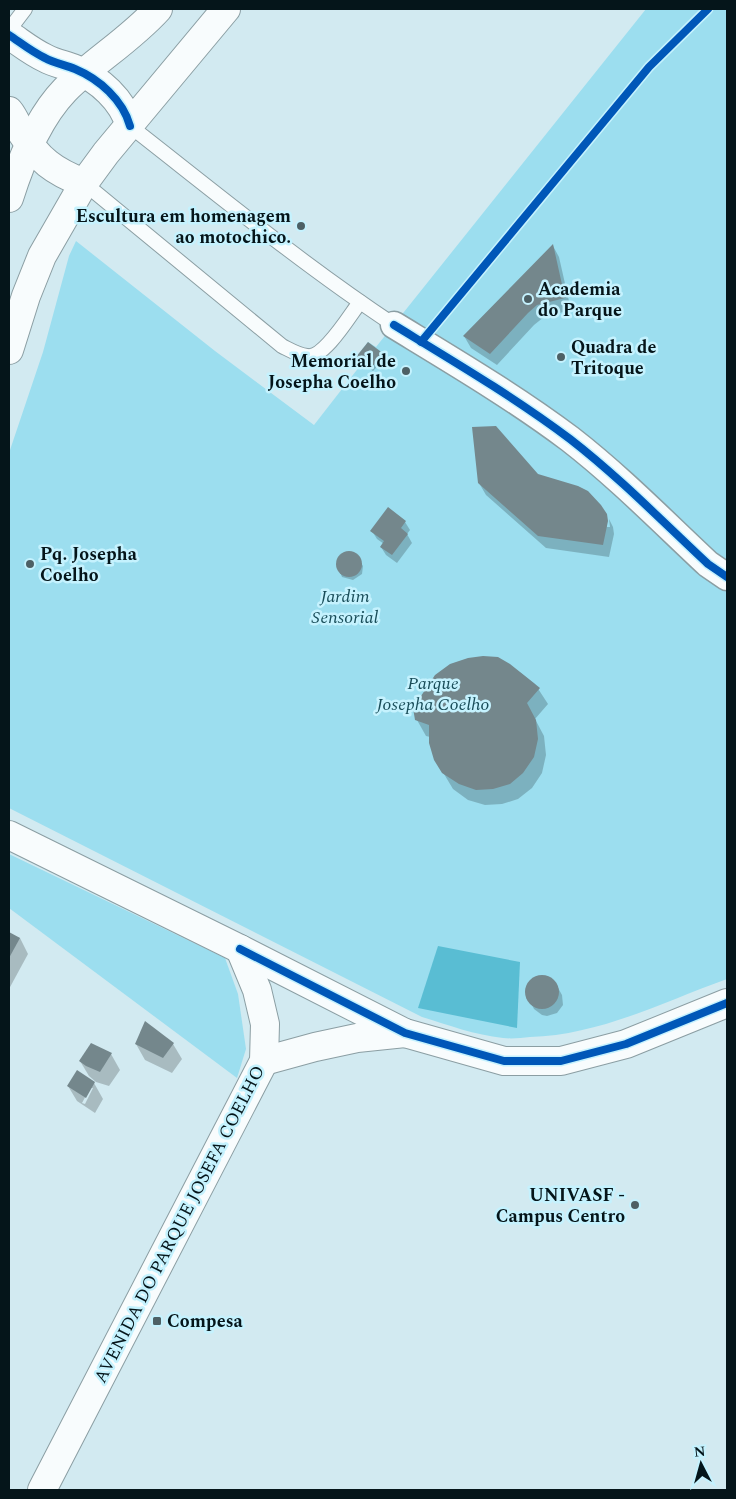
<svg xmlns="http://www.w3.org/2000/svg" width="736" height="1499" viewBox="0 0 736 1499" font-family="Spectral,serif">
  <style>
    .green { fill: #9cdeef }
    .water { fill: #59bdd3 }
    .shadow { fill: #0003; fill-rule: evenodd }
    .building { fill: #74878c }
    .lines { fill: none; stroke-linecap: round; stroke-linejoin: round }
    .lane-casing { stroke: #8b9ea3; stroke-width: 16 }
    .street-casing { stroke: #8b9ea3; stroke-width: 29 }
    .secondary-casing { stroke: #8b9ea3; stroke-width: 30 }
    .lane { stroke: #f8fcfd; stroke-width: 14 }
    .street { stroke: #f8fcfd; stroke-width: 26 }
    .secondary { stroke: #f8fcfd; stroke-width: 28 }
    .cycleway-casing { stroke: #c5f2fe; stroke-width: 11 }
    .cycleway { stroke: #0057b8; stroke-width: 8 }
    .poi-dot { fill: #4d6065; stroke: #c5f2fe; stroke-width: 2 }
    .labels { text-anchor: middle; stroke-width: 5; stroke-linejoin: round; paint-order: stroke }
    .poi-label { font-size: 18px; font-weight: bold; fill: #05151a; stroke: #c5f2fe; text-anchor: start }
    .park-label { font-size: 18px; font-style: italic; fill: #194d59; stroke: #c5f2fe }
    .street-label { font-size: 18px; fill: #05151a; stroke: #c5f2fe }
  </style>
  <rect width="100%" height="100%" fill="#d2eaf1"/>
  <g class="green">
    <path d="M646,9H727V979C663,1002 600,1035 530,1037C521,1038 512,1039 503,1038C475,1035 448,1025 422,1017L9,808V453L43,352L69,256L76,241L215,351L314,425L363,362L356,357L368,342L376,347Z"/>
    <polygon points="9,854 225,958 238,994 246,1049 237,1078 9,908"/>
  </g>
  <polygon class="water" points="438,946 520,962 517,1028 418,1008"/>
  <g class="shadow">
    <polygon points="553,246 559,257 571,310 544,317 534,325 497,365 471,348 464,336"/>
    <polygon points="383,354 385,358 373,371 359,361 357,357"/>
    <polygon points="537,476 606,514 607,527 610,527 609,519 613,527 614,534 609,557 546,548 486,495 479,483"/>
    <polygon points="405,522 410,530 407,534 412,543 397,563 386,555 381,547 384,544 377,539 372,531"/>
    <polygon points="345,553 356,555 363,566 362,574 353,580 342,577 338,567 339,558"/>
    <polygon points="498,658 521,673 535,684 548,704 535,719 544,736 546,755 542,773 532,788 518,799 502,804 485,805 468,800 453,789 435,759 430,737 426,736 417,720"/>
    <polygon points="9,933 20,938 28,954 9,989"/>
    <polygon points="546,977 550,978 557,986 562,995 563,1005 557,1013 547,1016 542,1015 534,1009 527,995 529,985 535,978"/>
    <polygon points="136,1044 173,1044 182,1059 172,1073 145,1060"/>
    <polygon points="111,1054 120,1070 109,1086 96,1082 89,1076 80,1061"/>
    <path d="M94,1083L103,1099L95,1113L77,1101L68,1086ZM90,1088H93L85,1104L82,1103Z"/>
  </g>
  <g class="building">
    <polygon points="553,244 565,298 537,305 528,313 490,354 463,336"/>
    <polygon points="368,342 384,354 371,368 356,357"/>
    <polygon points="496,426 538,474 578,486 588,491 601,505 607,514 608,521 603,545 538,536 478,483 472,427"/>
    <polygon points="388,507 406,521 401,528 408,534 392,555 380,547 384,541 370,531"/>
    <circle cx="349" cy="564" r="13"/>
    <polygon points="483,656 498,657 510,664 540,688 527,703 536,720 538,739 534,757 523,773 510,784 493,789 476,790 459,784 442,773 434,760 429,743 429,725 415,720 413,708 435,675 450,664 468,658"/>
    <polygon points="9,932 20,938 9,958"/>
    <circle cx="542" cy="992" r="17"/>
    <polygon points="145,1021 174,1043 163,1058 135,1044"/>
    <polygon points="91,1043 112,1053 100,1072 86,1066 79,1061"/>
    <polygon points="77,1070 95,1082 86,1098 67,1086"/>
  </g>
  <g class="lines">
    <g class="lane-casing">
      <g id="lane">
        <polyline points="9,30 25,9"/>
        <path d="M130,126C217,194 302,264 394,325"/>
        <path d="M84,183L282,346C290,350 298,355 307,356C324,359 350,315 360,302"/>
      </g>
    </g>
    <g class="street-casing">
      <path id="street" d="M394,325C453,361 514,397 570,439C619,477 663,522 708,564L727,577"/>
    </g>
    <g class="secondary-casing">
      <g id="secondary">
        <path d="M9,35C21,43 32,52 45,58C54,63 65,65 75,69C99,79 123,100 130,126"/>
        <path d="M9,111C14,117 17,125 21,132C39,160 53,171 84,183"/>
        <path d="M9,198C21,160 38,118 65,90C94,61 130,40 158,9"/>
        <polyline points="9,350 26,296 42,256 84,183 106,153 226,9"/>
        <polyline points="9,835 240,949 405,1033 504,1061 561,1061 626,1044 727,1003"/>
        <polyline points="264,1061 315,1047 357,1038 405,1033"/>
        <polyline points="42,1490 264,1061 265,1024 257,990 240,949"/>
      </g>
    </g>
    <use href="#lane" class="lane"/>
    <use href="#street" class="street"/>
    <use href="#secondary" class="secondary"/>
    <g class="cycleway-casing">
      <g id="cycleway">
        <path d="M9,35C21,43 32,52 45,58C54,63 65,65 75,69C99,79 123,100 130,126"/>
        <path d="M394,325C453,361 514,397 570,439C619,477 663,522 708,564L727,577"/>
        <polyline points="421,342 649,67 708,9"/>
        <polyline points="240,949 405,1033 504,1061 561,1061 626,1044 727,1003"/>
      </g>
    </g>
    <use href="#cycleway" class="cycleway"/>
  </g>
  <g class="poi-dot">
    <circle cx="301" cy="226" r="5"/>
    <circle cx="528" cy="299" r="5"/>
    <circle cx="561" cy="357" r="5"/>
    <circle cx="406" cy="371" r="5"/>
    <circle cx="30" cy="564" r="5"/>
    <circle cx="635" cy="1205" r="5"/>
    <rect x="152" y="1316" width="10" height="10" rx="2.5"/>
  </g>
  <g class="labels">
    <g class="poi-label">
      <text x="291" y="222" text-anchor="end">Escultura em homenagem<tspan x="291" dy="21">ao motochico.</tspan></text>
      <text x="538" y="295">Academia<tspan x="538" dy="21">do Parque</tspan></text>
      <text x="571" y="353">Quadra de<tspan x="571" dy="21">Tritoque</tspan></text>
      <text x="396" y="367" text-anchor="end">Memorial de<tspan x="396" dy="21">Josepha Coelho</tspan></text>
      <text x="40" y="560">Pq. Josepha<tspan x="40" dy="21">Coelho</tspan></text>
      <text x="625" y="1201" text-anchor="end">UNIVASF -<tspan x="625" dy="21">Campus Centro</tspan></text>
      <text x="167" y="1327">Compesa</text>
    </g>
    <g class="park-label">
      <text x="345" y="602">Jardim<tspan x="345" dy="21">Sensorial</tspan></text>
      <text x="433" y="689">Parque<tspan x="433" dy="21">Josepha Coelho</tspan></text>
    </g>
    <g class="street-label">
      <text transform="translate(179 1224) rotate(-63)" y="6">AVENIDA DO PARQUE JOSEFA COELHO</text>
    </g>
  </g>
  <rect width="736" height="1499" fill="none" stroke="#05151a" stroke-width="20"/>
  <g transform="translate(701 1464) rotate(354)" stroke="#c5f2fe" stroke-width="4" paint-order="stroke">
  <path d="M0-4L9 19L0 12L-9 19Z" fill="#05151a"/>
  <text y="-8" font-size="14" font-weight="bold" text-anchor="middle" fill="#05151a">N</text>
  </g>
</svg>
